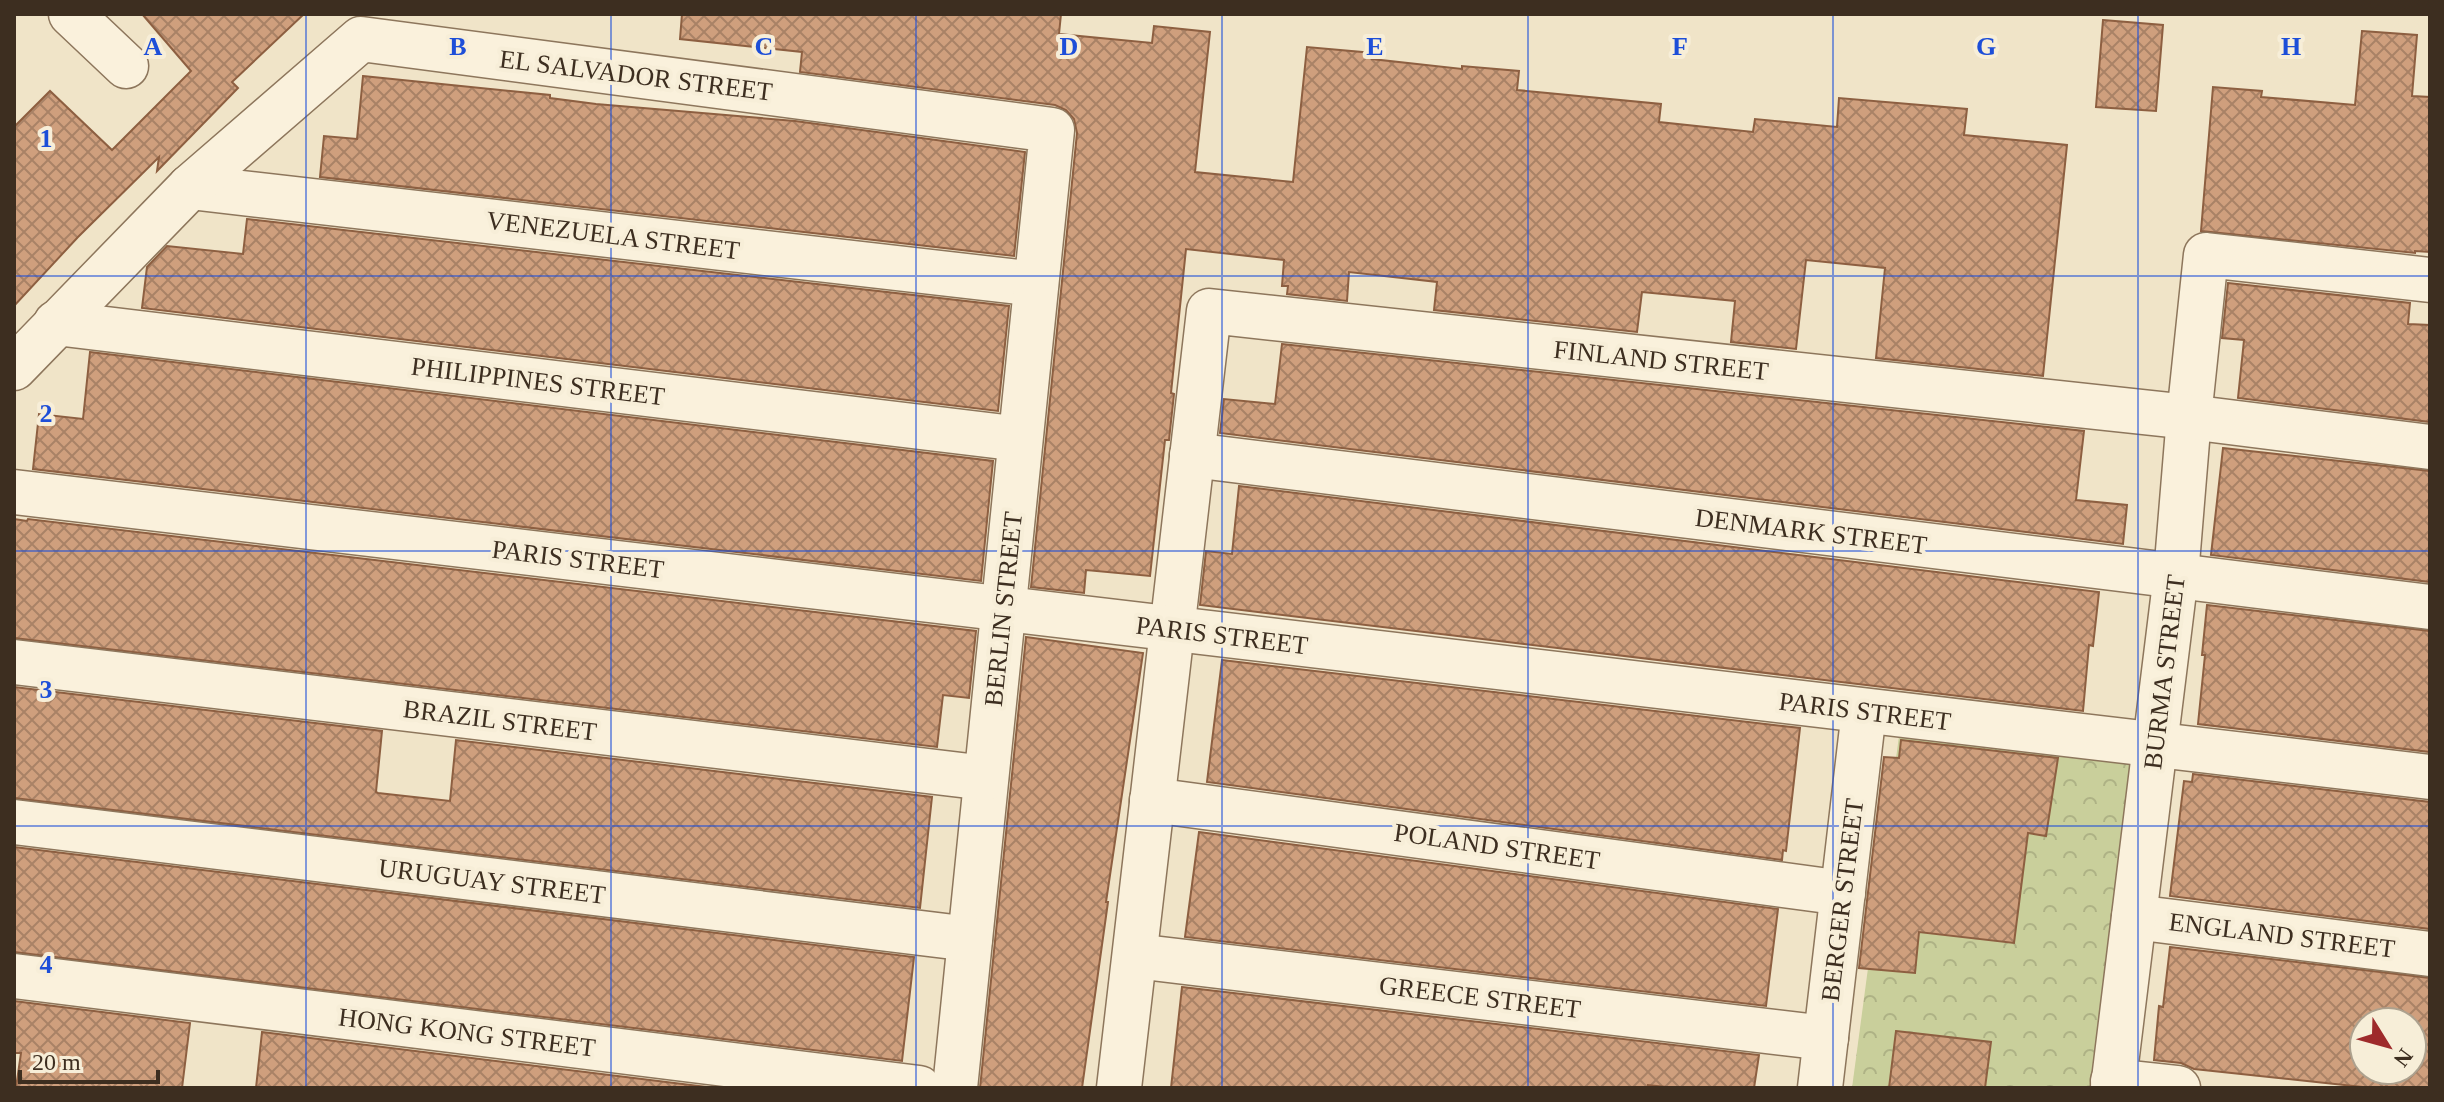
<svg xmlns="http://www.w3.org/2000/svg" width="2444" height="1102" viewBox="0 0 2444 1102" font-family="Georgia,serif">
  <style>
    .park { fill: url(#park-crowns) }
    .building { fill: url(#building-cross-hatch); stroke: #8d5f41; stroke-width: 2; fill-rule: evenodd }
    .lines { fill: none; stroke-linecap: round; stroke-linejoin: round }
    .minor-casing { stroke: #8d765c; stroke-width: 47 }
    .tertiary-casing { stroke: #8d765c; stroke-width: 47 }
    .minor { stroke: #faf1dc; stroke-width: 44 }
    .tertiary { stroke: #faf1dc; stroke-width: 44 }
    .grid { fill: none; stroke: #1d4ed8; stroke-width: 2; stroke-opacity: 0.55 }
    .labels { text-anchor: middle; stroke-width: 8; stroke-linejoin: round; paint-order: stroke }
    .street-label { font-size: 26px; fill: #3d2e20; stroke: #f7eed8 }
    .grid-label { font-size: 26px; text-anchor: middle; font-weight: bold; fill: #1d4ed8; stroke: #f7eed8; stroke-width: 8; stroke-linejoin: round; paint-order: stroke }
  </style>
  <defs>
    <pattern id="park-crowns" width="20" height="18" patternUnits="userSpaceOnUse" patternTransform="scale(2)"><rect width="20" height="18" fill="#c9cf9b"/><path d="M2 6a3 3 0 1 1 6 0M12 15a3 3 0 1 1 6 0" fill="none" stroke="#aeb285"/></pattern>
    <pattern id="building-cross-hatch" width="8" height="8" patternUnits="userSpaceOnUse" patternTransform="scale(2)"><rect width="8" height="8" fill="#cf9f7d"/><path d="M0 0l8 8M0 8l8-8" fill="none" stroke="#a98266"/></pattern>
  </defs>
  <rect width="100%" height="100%" fill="#f0e4c8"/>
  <polygon class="park" points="1899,736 2147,753 2105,1088 1852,1088"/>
  <g class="building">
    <polygon points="142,14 304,14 232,82 238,88 157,171 159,157 78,237 14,306 14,127 50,91 112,150 191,71"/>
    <polygon points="682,14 1061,14 1059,34 1152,43 1154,26 1210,32 1195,172 1293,182 1307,47 1373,53 1372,59 1462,69 1462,66 1519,71 1517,90 1661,104 1659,122 1753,132 1755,119 1837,127 1839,98 1967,109 1964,135 2067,145 2043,376 1876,358 1885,268 1806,260 1796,349 1731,342 1735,301 1642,292 1637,332 1434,310 1437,282 1349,272 1347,301 1287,294 1288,286 1282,286 1284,260 1186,249 1171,393 1174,394 1169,440 1165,440 1150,576 1086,570 1084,593 1031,587 1077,133 1074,119 1066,110 1055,105 800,72 802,52 680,39"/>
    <polygon points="2103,20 2163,25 2156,111 2096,107"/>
    <polygon points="2362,31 2417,35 2412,96 2430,97 2430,252 2415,251 2415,253 2201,231 2213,87 2262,91 2261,97 2355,105"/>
    <polygon points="363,76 550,95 550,98 596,104 795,121 1025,152 1014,256 320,177 324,136 357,139"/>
    <polygon points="247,219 1009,306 998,411 142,308 147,267 167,246 243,254"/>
    <polygon points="2228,283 2410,303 2408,324 2430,325 2430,422 2238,398 2244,340 2222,338"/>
    <polygon points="1282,344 2084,431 2076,500 2127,505 2123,544 1220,433 1224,399 1275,404"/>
    <polygon points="90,352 993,461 981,581 33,469 39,414 83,419"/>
    <polygon points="2223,448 2430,471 2430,582 2211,555"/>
    <polygon points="1239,486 2099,592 2093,646 2089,645 2083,711 1200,605 1206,551 1232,554"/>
    <polygon points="14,519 27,521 28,519 976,631 969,698 943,695 937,747 14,638"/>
    <polygon points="2207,605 2430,631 2430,752 2198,724 2205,655 2202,655"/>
    <polygon points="1026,637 1143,653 1106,902 1108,902 1082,1088 980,1088"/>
    <polygon points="1222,660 1800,728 1786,851 1783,850 1782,860 1207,782"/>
    <polygon points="14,687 382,731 376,792 378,793 450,801 456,740 932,797 920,908 14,798"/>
    <polygon points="1901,740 2058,758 2046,836 2028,833 2014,943 1919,932 1915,973 1859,968 1884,757 1899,758"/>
    <polygon points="2193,774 2430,802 2430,929 2170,896 2184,781 2192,782"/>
    <polygon points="1199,832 1778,909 1766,1006 1185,937"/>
    <polygon points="14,847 914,957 902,1061 14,952"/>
    <path d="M2170,947L2430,978V1088H2372L2194,1069L2181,1063L2154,1060L2159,1006L2163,1007ZM2364,1022H2412V1070H2364Z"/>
    <polygon points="1182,987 1759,1055 1754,1088 1676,1088 1648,1085 1648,1088 1171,1088"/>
    <polygon points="14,1001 190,1023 182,1088 16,1088 21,1053 14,1053"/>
    <polygon points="1896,1031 1991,1042 1985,1088 1889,1088"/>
    <polygon points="262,1032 715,1088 256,1088"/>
  </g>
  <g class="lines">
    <g class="minor-casing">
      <g id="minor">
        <polyline points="71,14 126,66"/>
        <polyline points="190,187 1036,284"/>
        <polyline points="56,323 1020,439"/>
        <polyline points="14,368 190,187 361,39 1052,130 955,1088"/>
        <polyline points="1192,455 2430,607"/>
        <polyline points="14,662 986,778"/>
        <polyline points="2155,745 2176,575 2189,417 2206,255 2430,280"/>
        <polyline points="1152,800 1843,893"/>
        <polyline points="14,822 970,939"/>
        <polyline points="2134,917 2430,954"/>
        <polyline points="1135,956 1826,1038"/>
        <polyline points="14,976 919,1088"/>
        <polyline points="2113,1081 2178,1088"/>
        <polyline points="1119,1088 1209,311 2189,417 2430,447"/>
        <polyline points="1820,1088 1864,711"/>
      </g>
    </g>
    <g class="tertiary-casing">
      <g id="tertiary">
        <polyline points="14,492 2430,777"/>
        <polyline points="2113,1088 2155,745"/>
      </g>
    </g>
    <use href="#minor" class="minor"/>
    <use href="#tertiary" class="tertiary"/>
  </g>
  <path class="grid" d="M306,14V1088M611,14V1088M916,14V1088M1222,14V1088M1528,14V1088M1833,14V1088M2138,14V1088M14,276H2430M14,551H2430M14,826H2430"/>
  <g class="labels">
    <g class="street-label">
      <text transform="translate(636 75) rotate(7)" y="9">EL SALVADOR STREET</text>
      <text transform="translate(613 235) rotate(7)" y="9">VENEZUELA STREET</text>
      <text transform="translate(1661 360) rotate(6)" y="9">FINLAND STREET</text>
      <text transform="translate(538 381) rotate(7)" y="9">PHILIPPINES STREET</text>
      <text transform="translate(1811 531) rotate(7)" y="9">DENMARK STREET</text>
      <text transform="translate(578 559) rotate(7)" y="9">PARIS STREET</text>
      <text transform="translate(1003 609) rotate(-84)" y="9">BERLIN STREET</text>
      <text transform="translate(1222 635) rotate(7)" y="9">PARIS STREET</text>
      <text transform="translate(2164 672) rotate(-83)" y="9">BURMA STREET</text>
      <text transform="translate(1865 711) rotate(7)" y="9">PARIS STREET</text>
      <text transform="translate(500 720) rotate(7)" y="9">BRAZIL STREET</text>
      <text transform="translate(1497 846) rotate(8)" y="9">POLAND STREET</text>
      <text transform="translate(492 881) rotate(7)" y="9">URUGUAY STREET</text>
      <text transform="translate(1842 900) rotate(-83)" y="9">BERGER STREET</text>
      <text transform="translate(2282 935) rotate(7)" y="9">ENGLAND STREET</text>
      <text transform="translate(1480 997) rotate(7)" y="9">GREECE STREET</text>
      <text transform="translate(467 1032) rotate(7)" y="9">HONG KONG STREET</text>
    </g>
  </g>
  <g class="grid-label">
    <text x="153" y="55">A</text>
    <text x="458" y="55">B</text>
    <text x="764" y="55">C</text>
    <text x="1069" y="55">D</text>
    <text x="1375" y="55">E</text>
    <text x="1680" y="55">F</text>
    <text x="1986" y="55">G</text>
    <text x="2291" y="55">H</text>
    <text x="46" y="147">1</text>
    <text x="46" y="422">2</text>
    <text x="46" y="698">3</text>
    <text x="46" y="973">4</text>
  </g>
  <rect width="2444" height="1102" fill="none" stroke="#3d2e20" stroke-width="32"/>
  <g transform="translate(2388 1046) rotate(127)"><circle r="38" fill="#f7eed8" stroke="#ada18e" stroke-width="2"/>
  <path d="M0-6L14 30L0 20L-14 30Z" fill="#9e2a2b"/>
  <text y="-12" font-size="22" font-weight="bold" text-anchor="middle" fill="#3d2e20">N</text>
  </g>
  <path d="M20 1070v12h138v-12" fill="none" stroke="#3d2e20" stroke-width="4"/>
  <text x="32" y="1070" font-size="24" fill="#3d2e20" stroke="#f7eed8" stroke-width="6" paint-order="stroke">20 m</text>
</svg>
